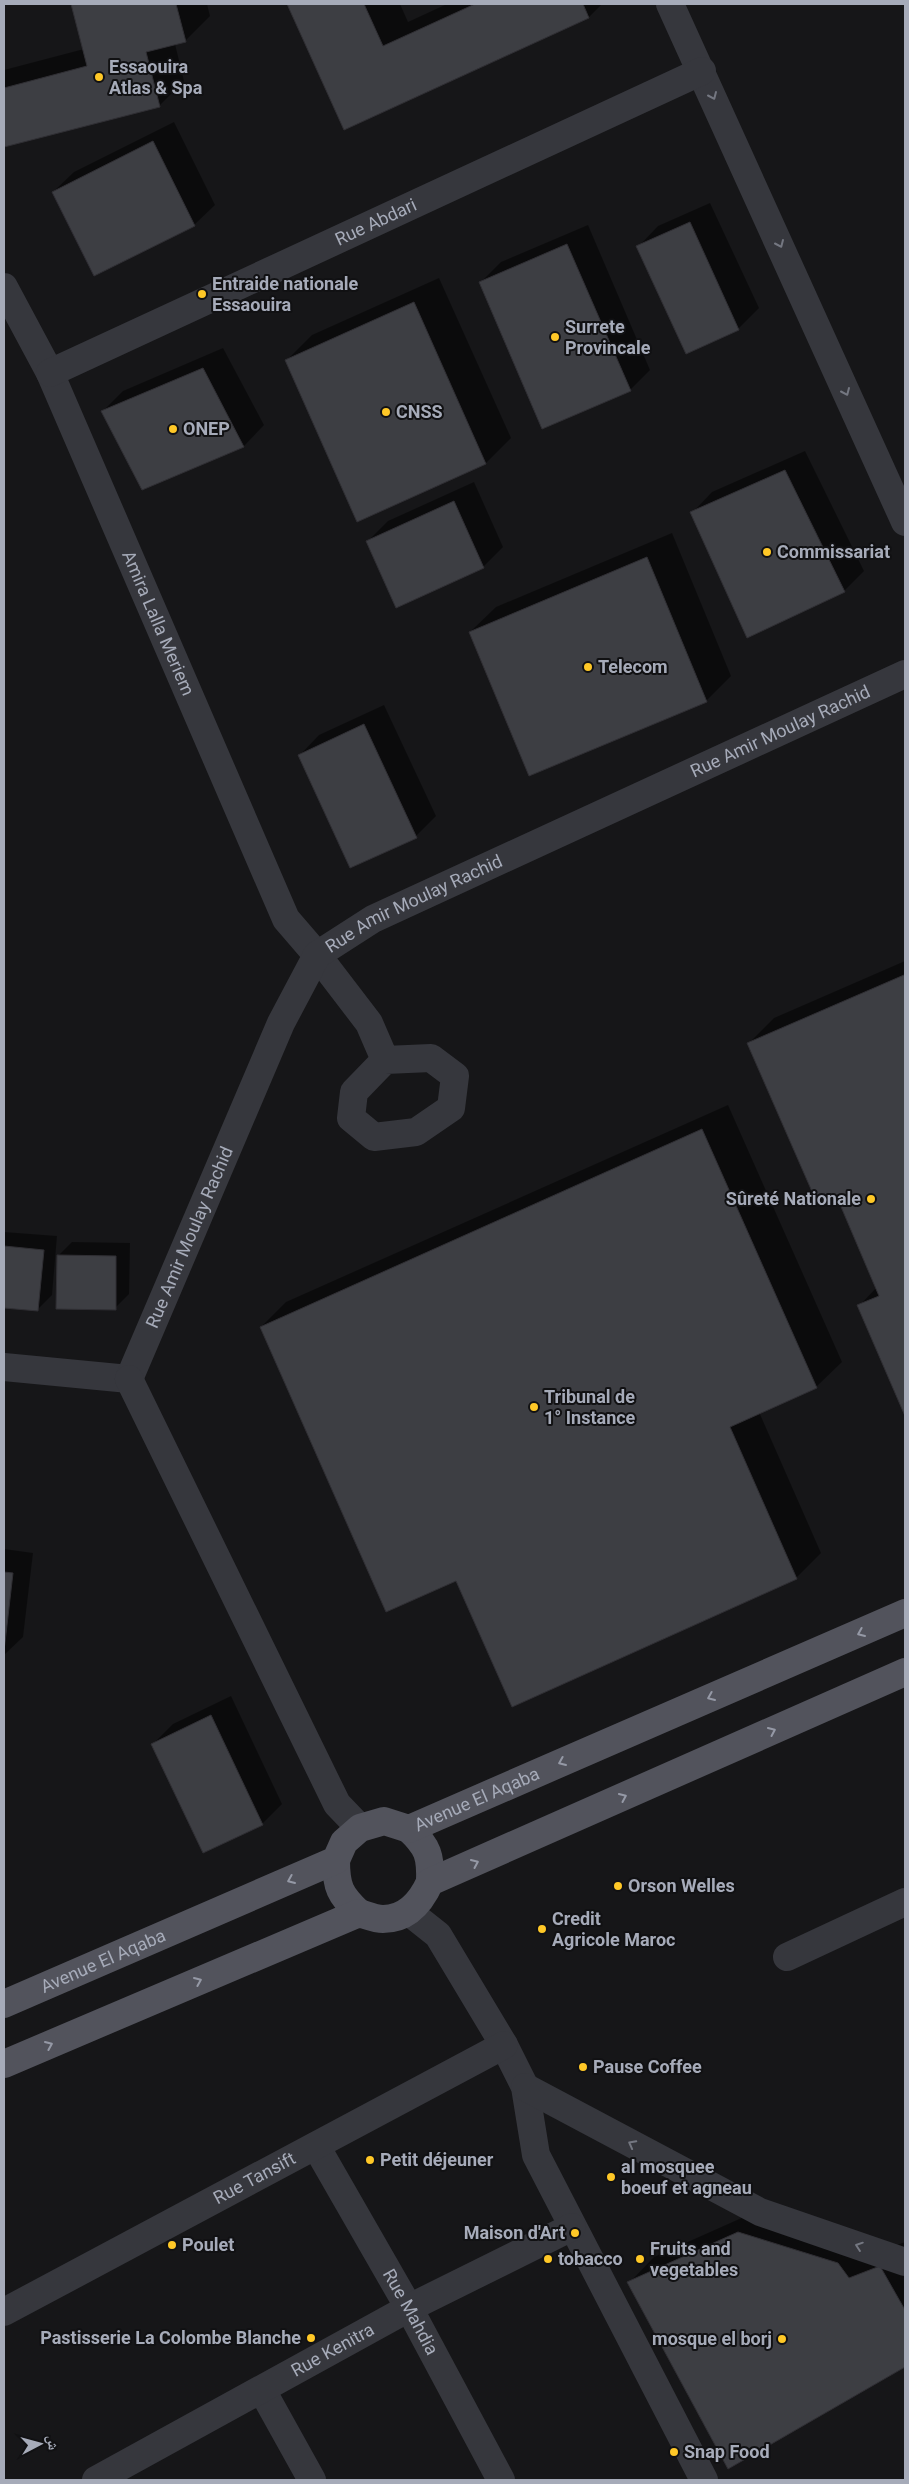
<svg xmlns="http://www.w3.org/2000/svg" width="909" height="2484" viewBox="0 0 909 2484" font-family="Roboto,'Noto Naskh Arabic',sans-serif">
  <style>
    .shadow { fill: #0007 }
    .building { fill: #3d3e43; stroke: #302f34 }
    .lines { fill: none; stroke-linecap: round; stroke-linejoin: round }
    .minor { stroke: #36373d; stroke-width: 28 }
    .major { stroke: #52535c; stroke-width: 28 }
    .oneway { stroke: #747781 }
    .oneway2 { stroke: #9599a6 }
    .poi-dot { fill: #ffc827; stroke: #111113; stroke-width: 2 }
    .labels { text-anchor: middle; stroke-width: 4; stroke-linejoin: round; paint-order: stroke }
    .poi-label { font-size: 18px; font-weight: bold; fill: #a6abb9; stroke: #111113; text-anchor: start }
    .street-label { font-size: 18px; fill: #a6abb9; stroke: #111113 }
  </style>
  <rect width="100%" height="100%" fill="#161618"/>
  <g class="shadow">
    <polygon points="73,4 207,4 210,16 185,41 175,44 184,81 159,106 4,146 4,70 84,49"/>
    <polygon points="288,4 400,4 408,22 447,4 602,4 589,17 345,129"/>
    <polygon points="174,122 215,205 194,225 53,192 74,172"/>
    <polygon points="710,203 759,308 738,329 638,247 658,226"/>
    <polygon points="588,225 650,370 630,390 480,283 501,262"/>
    <polygon points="439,278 511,438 486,463 358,521 287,360 312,335"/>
    <polygon points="223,348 264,425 244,446 142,489 103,411 123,391"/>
    <polygon points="805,451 864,571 844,591 692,513 712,492"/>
    <polygon points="474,482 503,547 483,567 367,542 388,521"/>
    <polygon points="672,533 731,676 706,701 470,632 496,607"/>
    <polygon points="384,705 436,816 416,836 299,756 319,735"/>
    <polygon points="905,961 905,1413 859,1306 877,1287 837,1193 749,1043 774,1018"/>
    <polygon points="728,1105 842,1362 816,1387 759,1412 821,1553 796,1578 456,1579 261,1327 286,1302"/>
    <polygon points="4,1232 57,1236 52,1295 38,1309 4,1307"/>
    <polygon points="72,1242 130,1243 129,1294 115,1308 58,1256"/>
    <polygon points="4,1549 33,1553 23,1637 4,1655"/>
    <polygon points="231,1696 282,1804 262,1824 153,1744 173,1724"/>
    <polygon points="764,2208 875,2253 905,2242 905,2366 729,2467 629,2283 654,2257"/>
  </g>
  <g class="building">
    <polygon points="71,4 176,4 186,42 146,52 160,107 4,147 4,88 87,66"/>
    <polygon points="287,4 364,4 383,46 475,4 583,4 589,18 344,130"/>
    <polygon points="153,141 195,226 94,276 52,192"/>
    <polygon points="690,222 739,330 686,354 636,246"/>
    <polygon points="567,244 631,391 542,429 479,282"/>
    <polygon points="414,302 486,464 357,522 285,360"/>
    <polygon points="203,368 244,447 142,490 101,411"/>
    <polygon points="785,470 845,592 747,638 690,512"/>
    <polygon points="454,501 484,568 396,608 366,541"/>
    <polygon points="647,557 707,702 529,776 469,632"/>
    <polygon points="364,724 417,838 350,868 298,755"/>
    <polygon points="904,975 905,977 905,1416 857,1305 879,1296 836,1195 817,1203 747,1043"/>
    <polygon points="702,1129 817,1388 730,1427 797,1579 512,1707 456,1581 386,1612 260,1327"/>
    <polygon points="4,1246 44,1250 38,1311 4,1308"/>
    <polygon points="57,1255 116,1256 116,1310 56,1309"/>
    <polygon points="4,1572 13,1573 4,1651"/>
    <polygon points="211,1715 263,1825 203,1853 151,1744"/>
    <polygon points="738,2232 838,2263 849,2278 880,2266 905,2310 905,2367 728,2469 627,2282"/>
  </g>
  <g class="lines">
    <g class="minor">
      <polyline points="670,4 905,522"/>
      <path id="s1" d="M4,287L50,373L286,919L317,955L369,1023L385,1060L354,1092L351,1118L374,1137L416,1132L451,1108L455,1076L431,1058L385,1060"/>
      <path id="s2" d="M50,373L702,71"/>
      <polyline points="4,1367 129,1379"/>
      <path id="s3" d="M129,1379L281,1023L317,955L373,919L905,674"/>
      <polyline points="129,1379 337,1804 360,1828"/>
      <polyline points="409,1912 438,1935 504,2045 525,2087 536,2155 704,2480"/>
      <polyline points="787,1957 905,1902"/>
      <polyline points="525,2087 760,2212 905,2262"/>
      <path id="s4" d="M316,2146L409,2308L501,2480"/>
      <path id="s5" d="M4,2312L504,2045"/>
      <polyline points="262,2390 312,2480"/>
      <path id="s6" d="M96,2480L409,2308L572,2227"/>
    </g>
    <g class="major">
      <path d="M409,1829C428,1847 431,1856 430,1882"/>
      <path d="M336,1860C336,1887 340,1895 359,1913"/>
      <path id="s7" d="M4,2004L336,1860L344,1842L360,1828L384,1821L409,1829L905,1613"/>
      <path d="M4,2064L359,1913C366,1915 376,1919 383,1919C407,1919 421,1902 430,1882L905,1672"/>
    </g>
  </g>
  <defs><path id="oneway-chevron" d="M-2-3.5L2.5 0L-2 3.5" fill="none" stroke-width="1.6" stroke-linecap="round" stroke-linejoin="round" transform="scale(1.25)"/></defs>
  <g class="oneway">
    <use href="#oneway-chevron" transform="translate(713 96) rotate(66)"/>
    <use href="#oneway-chevron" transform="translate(780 244) rotate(66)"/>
    <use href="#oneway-chevron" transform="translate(846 392) rotate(66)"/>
    <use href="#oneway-chevron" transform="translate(632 2144) rotate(-152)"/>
    <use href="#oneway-chevron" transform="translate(859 2246) rotate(-161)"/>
  </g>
  <g class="oneway2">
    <use href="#oneway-chevron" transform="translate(861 1633) rotate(157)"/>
    <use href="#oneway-chevron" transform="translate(711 1697) rotate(157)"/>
    <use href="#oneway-chevron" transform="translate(772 1731) rotate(-24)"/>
    <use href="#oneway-chevron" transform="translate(562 1762) rotate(157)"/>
    <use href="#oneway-chevron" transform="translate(623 1797) rotate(-24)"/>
    <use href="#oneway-chevron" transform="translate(475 1863) rotate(-24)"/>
    <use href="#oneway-chevron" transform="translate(291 1880) rotate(157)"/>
    <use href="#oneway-chevron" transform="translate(198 1981) rotate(-23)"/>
    <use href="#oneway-chevron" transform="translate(49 2045) rotate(-23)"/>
  </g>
  <g class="poi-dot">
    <circle cx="99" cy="77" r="5"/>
    <circle cx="202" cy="294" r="5"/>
    <circle cx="555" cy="337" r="5"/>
    <circle cx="386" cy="412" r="5"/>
    <circle cx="173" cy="429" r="5"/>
    <circle cx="767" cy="552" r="5"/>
    <circle cx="588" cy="667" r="5"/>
    <circle cx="871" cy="1199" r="5"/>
    <circle cx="534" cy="1407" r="5"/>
    <circle cx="618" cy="1886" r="5"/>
    <circle cx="542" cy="1929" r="5"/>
    <circle cx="583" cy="2067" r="5"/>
    <circle cx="370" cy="2160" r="5"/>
    <circle cx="611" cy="2177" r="5"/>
    <circle cx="575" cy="2233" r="5"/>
    <circle cx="172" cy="2245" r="5"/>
    <circle cx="548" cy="2259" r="5"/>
    <circle cx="640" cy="2259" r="5"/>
    <circle cx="311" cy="2338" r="5"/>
    <circle cx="782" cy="2339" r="5"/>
    <circle cx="674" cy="2452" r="5"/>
  </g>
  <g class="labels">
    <g class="poi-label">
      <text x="109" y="73">Essaouira<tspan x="109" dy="21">Atlas &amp; Spa</tspan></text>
      <text x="212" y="290">Entraide nationale<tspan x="212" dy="21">Essaouira</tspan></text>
      <text x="565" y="333">Surrete<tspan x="565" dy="21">Provincale</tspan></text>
      <text x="396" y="418">CNSS</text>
      <text x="183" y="435">ONEP</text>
      <text x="777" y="558">Commissariat</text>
      <text x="598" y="673">Telecom</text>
      <text x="861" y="1205" text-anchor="end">Sûreté Nationale</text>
      <text x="544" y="1403">Tribunal de<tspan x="544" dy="21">1° Instance</tspan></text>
      <text x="628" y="1892">Orson Welles</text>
      <text x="552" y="1925">Credit<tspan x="552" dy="21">Agricole Maroc</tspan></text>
      <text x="593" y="2073">Pause Coffee</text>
      <text x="380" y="2166">Petit déjeuner</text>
      <text x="621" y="2173">al mosquee<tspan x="621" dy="21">boeuf et agneau</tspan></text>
      <text x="565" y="2239" text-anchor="end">Maison d'Art</text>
      <text x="182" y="2251">Poulet</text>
      <text x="650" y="2255">Fruits and<tspan x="650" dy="21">vegetables</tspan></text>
      <text x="558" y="2265">tobacco</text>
      <text x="301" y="2344" text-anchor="end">Pastisserie La Colombe Blanche</text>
      <text x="772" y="2345" text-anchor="end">mosque el borj</text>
      <text x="684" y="2458">Snap Food</text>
    </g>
    <g class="street-label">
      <text dy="6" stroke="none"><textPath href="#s2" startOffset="359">Rue Abdari</textPath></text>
      <text dy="6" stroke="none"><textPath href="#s1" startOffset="370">Amira Lalla Meriem</textPath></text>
      <text dy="6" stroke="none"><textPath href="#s3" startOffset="979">Rue Amir Moulay Rachid</textPath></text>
      <text dy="6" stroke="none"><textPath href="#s3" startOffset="574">Rue Amir Moulay Rachid</textPath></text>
      <text dy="6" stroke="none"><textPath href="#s3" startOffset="154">Rue Amir Moulay Rachid</textPath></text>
      <text dy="6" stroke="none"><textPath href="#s7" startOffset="528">Avenue El Aqaba</textPath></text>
      <text dy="6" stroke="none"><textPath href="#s7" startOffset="108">Avenue El Aqaba</textPath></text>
      <text dy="6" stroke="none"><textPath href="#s5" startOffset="284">Rue Tansift</textPath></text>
      <text dy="6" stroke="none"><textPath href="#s4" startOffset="191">Rue Mahdia</textPath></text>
      <text dy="6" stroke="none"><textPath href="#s6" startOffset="270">Rue Kenitra</textPath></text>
    </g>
  </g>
  <rect width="909" height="2484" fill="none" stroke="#a6abb9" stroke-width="10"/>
  <g transform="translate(40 2444) rotate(84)" stroke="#111113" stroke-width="4" paint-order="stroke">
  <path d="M0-4L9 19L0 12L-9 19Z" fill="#a6abb9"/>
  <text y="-8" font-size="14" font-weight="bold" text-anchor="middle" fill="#a6abb9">ش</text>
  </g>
</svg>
